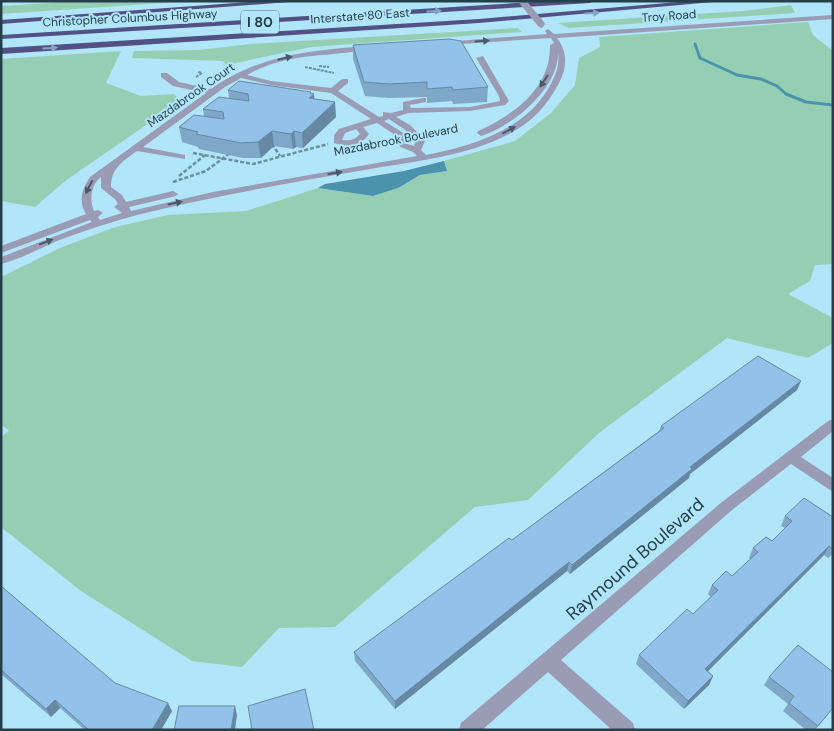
<svg xmlns="http://www.w3.org/2000/svg" width="834" height="731" viewBox="0 0 834 731" font-family="'DM Sans',sans-serif">
  <style>
    .green { fill: #95cfb3 }
    .water { fill: #4b93ad }
    .lines { fill: none; stroke-linecap: round; stroke-linejoin: round }
    .stream { stroke: #4b93ad; stroke-width: 3 }
    .path-far1 { stroke: #69909f; stroke-width: 2; stroke-dasharray: 3 1; stroke-linecap: butt }
    .path { stroke: #69909f; stroke-width: 2.5; stroke-dasharray: 4 2; stroke-linecap: butt }
    .minor { fill: #9a9bb4; fill-rule: evenodd }
    .highway { fill: #525184; fill-rule: evenodd }
    .minor-bridge { stroke: #9a9bb4; stroke-width: 7 }
    .wall { fill: #7ea7c8 }
    .shaded-wall { fill: #6688a3 }
    .building { fill: #92c2e9; stroke: #6688a3 }
    .oneway { fill: #86a2c4 }
    .oneway2 { fill: #475b69 }
    .labels { text-anchor: middle; stroke-width: 4; stroke-linejoin: round; paint-order: stroke }
    .far-street-label { font-size: 12px; fill: #243f49; stroke: #b1e5f9 }
    .shield { fill: #b1e5f9; stroke: #4e717e; stroke-width: 1 }
    .shield-label { font-size: 14px; font-weight: bold; fill: #243f49 }
    .near-street-label { font-size: 18px; fill: #243f49; stroke: #b1e5f9 }
  </style>
  <rect width="100%" height="100%" fill="#b1e5f9"/>
  <g class="green">
    <polygon points="81,1 192,1 1,14 1,6"/>
    <polygon points="791,5 795,13 569,28 558,23 743,11"/>
    <polygon points="808,22 813,35 833,51 833,264 815,265 810,281 788,294 833,318 833,343 808,358 727,338 599,433 528,500 475,507 335,627 279,628 242,667 192,661 81,591 1,527 1,438 9,430 1,425 1,277 60,248 115,227 168,215 246,211 318,188 373,196 398,188 420,175 447,171 444,161 515,141 551,113 575,85 579,58 600,47 599,37"/>
    <polygon points="518,28 522,32 311,47 226,65 223,61 132,58 134,51 199,50 250,44"/>
    <polygon points="121,51 106,83 141,96 174,94 181,101 65,181 35,207 1,201 1,59"/>
  </g>
  <polygon class="water" points="444,161 447,171 420,175 398,188 373,196 318,188 325,184 404,171"/>
  <g class="lines">
    <polyline class="stream" points="695,44 700,58 737,75 761,79 777,86 786,94 806,102 833,105"/>
    <g class="path-far1">
      <polyline points="319,66 329,67"/>
      <polyline points="305,67 334,73"/>
      <polyline points="196,77 202,73 198,72"/>
    </g>
    <g class="path">
      <polyline points="272,144 280,156"/>
      <polyline points="193,153 253,164 328,144"/>
      <polyline points="179,176 205,155"/>
      <polyline points="173,182 206,171 230,153"/>
    </g>
    <g class="minor">
      <path d="M833,15V19L557,38C568,52 567,68 559,83C547,106 532,122 509,134C467,156 417,161 370,169C301,181 231,193 162,209C126,217 91,228 57,241C39,249 20,259 1,264V257L92,222L90,220L1,253V246L86,214C78,201 82,189 90,177L206,93L173,86L161,77V73H167L179,82L211,89C258,55 313,50 369,46L373,48L371,49C327,58 290,51 247,75L271,81L331,88L342,79H348V83L338,91L379,117L383,116V112L391,113L403,110V102L423,98H426V102L410,105L411,108L470,107L500,101L499,96L476,58L483,56L509,101L505,105L470,111L408,113L396,117L410,125L424,139L425,141L421,150L426,155C472,146 523,131 548,89C555,77 560,66 558,52C559,88 513,126 481,136L477,133L478,131C514,115 551,88 550,45L554,43L551,38L446,45L444,44V42L547,34L545,31L548,29L554,34ZM241,78L271,85L331,93L371,119L339,129L334,135V143C348,147 360,147 369,134L363,127L377,123L398,137L400,147L413,152L417,156L213,192L131,211L129,207L176,196L178,194L173,191L126,202L122,195L111,187C111,168 123,161 137,151L185,159V155L143,147L225,87ZM389,119L404,129L416,141L414,146L407,144L405,134L384,121ZM356,129L360,134C355,140 349,141 342,140L345,133ZM101,177V188L115,199L118,204L114,207L122,213L100,220L98,217L103,213L98,210L94,211C89,199 91,185 101,177Z"/>
      <polygon points="833,419 833,431 801,457 833,478 833,492 791,464 732,510 561,660 633,723 635,730 612,730 548,672 482,730 459,730 461,723 722,502 828,421"/>
    </g>
    <g class="highway">
      <polygon points="262,1 302,1 1,24 1,20"/>
      <polygon points="549,1 594,1 590,3 1,39 1,35"/>
      <polygon points="690,1 724,1 479,23 1,54 1,48 479,19"/>
    </g>
    <polyline class="minor-bridge" points="522,1 541,24"/>
  </g>
  <g class="wall">
    <polygon points="353,45 488,87 487,102 453,104 452,101 427,103 427,97 389,98 365,96 353,59"/>
    <polygon points="228,90 311,93 314,99 336,117 303,148 296,147 293,149 274,146 261,158 243,158 199,149 198,147 182,142 179,127 204,117 203,109 229,98"/>
    <polygon points="801,381 797,390 690,474 689,478 570,574 567,571 395,709 355,661 354,652 512,540 659,431 661,426"/>
    <polygon points="785,516 833,517 833,554 828,558 824,555 707,672 713,676 709,685 684,709 636,664 639,655 693,614 711,597 708,594 712,585 732,576 751,559 749,558 753,548 772,541 785,528 781,526"/>
    <polygon points="1,586 115,683 172,711 161,730 85,730 60,708 51,717 1,674"/>
    <polygon points="833,672 833,708 815,730 806,730 783,711 788,704 764,685 769,677"/>
  </g>
  <g class="shaded-wall">
    <polygon points="311,92 311,96 314,94 315,109 311,112 310,93"/>
    <polygon points="335,102 336,117 303,148 302,133"/>
    <polygon points="272,131 274,146 261,158 258,142"/>
    <polygon points="294,131 296,147 293,149 291,134"/>
    <polygon points="801,381 797,390 690,474 689,478 570,574 572,565 690,467"/>
    <polygon points="829,546 824,555 701,678 705,669"/>
    <polygon points="569,562 567,571 395,709 395,701"/>
    <polygon points="713,676 709,685 684,709 688,701"/>
    <polygon points="55,700 60,708 51,717 46,709"/>
    <polygon points="168,703 172,711 161,730 152,730"/>
    <polygon points="235,706 237,715 235,730 231,730"/>
  </g>
  <g class="building">
    <polygon points="449,39 461,41 488,87 453,90 452,87 427,89 427,82 389,84 364,82 353,45"/>
    <polygon points="239,81 311,92 310,93 314,94 309,98 335,102 302,133 294,131 291,134 272,131 258,142 241,143 196,134 198,132 179,127 194,115 224,119 223,112 203,109 219,97 249,101 248,94 228,90"/>
    <polygon points="758,356 801,381 690,467 692,469 572,565 569,562 395,701 354,652 509,538 512,540 664,428 661,426"/>
    <polygon points="804,498 833,517 833,549 829,546 705,669 713,676 688,701 639,655 687,609 693,614 718,590 712,585 726,571 732,576 758,552 753,548 766,537 772,541 792,521 785,516"/>
    <polygon points="1,586 115,683 168,703 152,730 89,730 55,700 46,709 1,670"/>
    <polygon points="798,645 833,672 833,708 818,726 789,703 794,696 769,677"/>
    <polygon points="305,689 314,730 252,730 248,706"/>
    <polygon points="179,706 235,706 231,730 174,730"/>
  </g>
  <defs><path id="oneway-solid" d="M-6-.8H1V-3.2L6.5 0L1 3.2V.8H-6Z" transform="scale(1.25)"/></defs>
  <g class="oneway">
    <use href="#oneway-solid" transform="translate(434 11) rotate(-4)"/>
    <use href="#oneway-solid" transform="translate(592 13) rotate(-4)"/>
    <use href="#oneway-solid" transform="translate(50 48) rotate(-4)"/>
  </g>
  <g class="oneway2">
    <use href="#oneway-solid" transform="translate(482 41) rotate(-4)"/>
    <use href="#oneway-solid" transform="translate(285 58) rotate(-13)"/>
    <use href="#oneway-solid" transform="translate(544 81) rotate(123)"/>
    <use href="#oneway-solid" transform="translate(509 130) rotate(-28)"/>
    <use href="#oneway-solid" transform="translate(335 173) rotate(-10)"/>
    <use href="#oneway-solid" transform="translate(89 187) rotate(117)"/>
    <use href="#oneway-solid" transform="translate(175 203) rotate(-12)"/>
    <use href="#oneway-solid" transform="translate(46 242) rotate(-21)"/>
  </g>
  <g class="labels">
    <g class="far-street-label">
      <text transform="translate(360 16) rotate(-4)" y="4">Interstate 80 East</text>
      <text transform="translate(669 16) rotate(-4)" y="4">Troy Road</text>
      <text transform="translate(130 18) rotate(-3)" y="4">Christopher Columbus Highway</text>
      <text transform="translate(191 95) rotate(-35)" y="4">Mazdabrook Court</text>
      <text transform="translate(396 140) rotate(-11)" y="4">Mazdabrook Boulevard</text>
    </g>
    <rect class="shield" x="241" y="10.5" width="38" height="23" rx="4"/>
    <g class="shield-label">
      <text x="260" y="27">I 80</text>
    </g>
    <g class="near-street-label">
      <text transform="translate(635 559) rotate(-41)" y="6">Raymound Boulevard</text>
    </g>
  </g>
  <rect width="834" height="731" fill="none" stroke="#243f49" stroke-width="5"/>
</svg>
